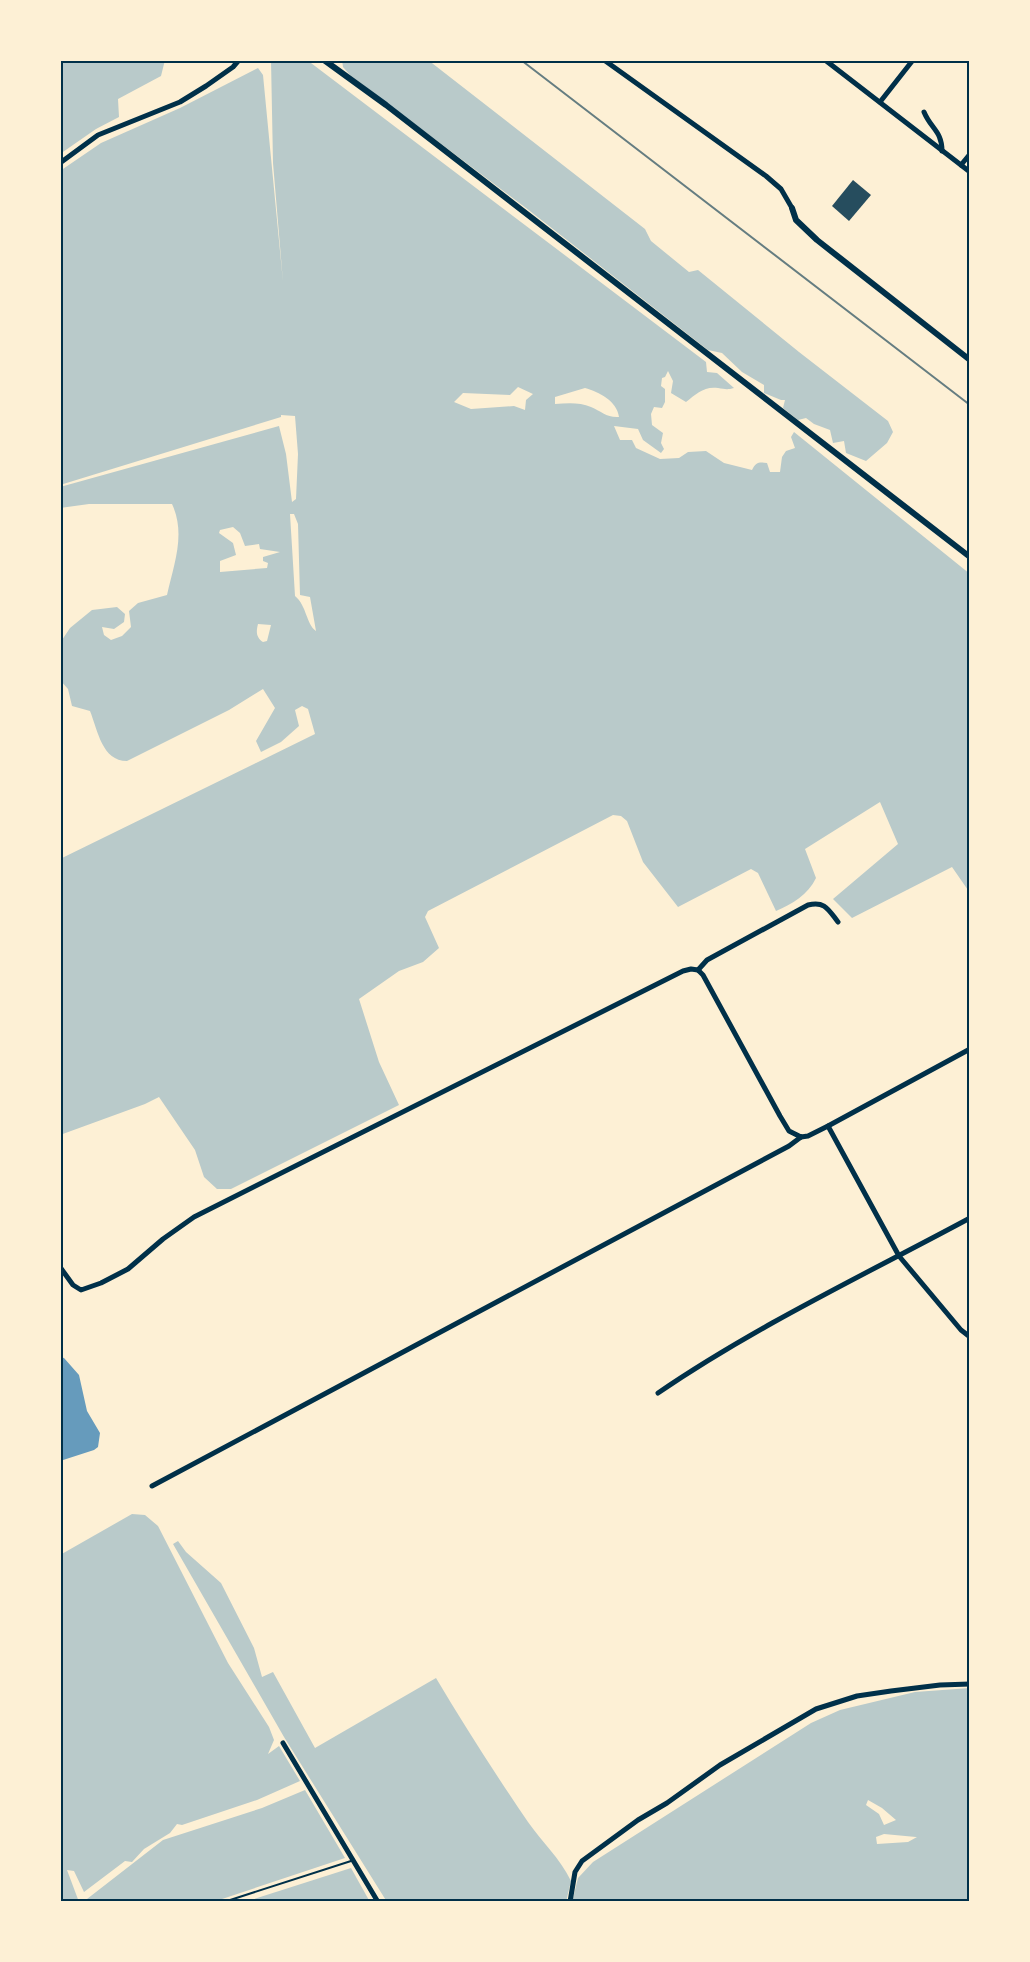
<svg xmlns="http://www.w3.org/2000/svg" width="1030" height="1962" viewBox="0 0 1030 1962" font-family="'Alegreya Sans',sans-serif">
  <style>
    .green { fill: #b9caca; fill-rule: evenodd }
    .water { fill: #669bbc }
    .building { fill: #264d5e }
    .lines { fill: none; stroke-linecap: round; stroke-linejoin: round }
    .service { stroke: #003049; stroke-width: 2 }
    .minor { stroke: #003049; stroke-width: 5 }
    .tertiary { stroke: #003049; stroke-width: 6 }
    .rail { stroke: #657d81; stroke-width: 2 }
    .neatline { fill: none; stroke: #003049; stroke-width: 2 }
  </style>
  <rect width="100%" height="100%" fill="#fdf0d5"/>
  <g class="green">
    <polygon points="60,60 165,60 161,76 118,99 119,117 96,129 60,154"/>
    <path d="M271,60H307L706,362L707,372L717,373L734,388C727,390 725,389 718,388C704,386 696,394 686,402L671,393L673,381L668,371L665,377L662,378L661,386L665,389V402L662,408L654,407L651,414L652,425L663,433L661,443L664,449L661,453L643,440L638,429L614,426L620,440H632L636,448L660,459L679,458L688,452L706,451L724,463L752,470C756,462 759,462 767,463L770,472H780L782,457L786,451L795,448L791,437L794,432L970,574V893L952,867L852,918L833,899L898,844L880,802L805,849L816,878C808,895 792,904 776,911L758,873L751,869L678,907L643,862L627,821L621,816L613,815L428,911L425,917L439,948L423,962L399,971L359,999L379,1062L399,1105L231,1189H217L204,1177L195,1150L159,1097L145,1104L60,1135V859L315,734L308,709L302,706L295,710L299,726L281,742L261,752L256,741L275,708L263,689L229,710L127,761C102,761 98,731 90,711L72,706L68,689L60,680V643L70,628L92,610L117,607L125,614L124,622L114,629L102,627L104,635L111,640L122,636L131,627L129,611L138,603L167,595C174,564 186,534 172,504H89L60,508V487L279,426L286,454L292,502L296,499L298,454L295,416L281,415V417L60,485V171L101,143L180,108L258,68L263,75L283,282L273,163ZM518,387L533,394L526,400L525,410L514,406L471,409L454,402L463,393L510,395ZM585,388C599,392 617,401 619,417C607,418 601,411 591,407C580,402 567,403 555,404V397ZM290,514H294L298,524L300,595L310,597L316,631C306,624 307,606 295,596ZM233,527L240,533L245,546L259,544L260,549L280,552L263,557V561L268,563L267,568L220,572V561L236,555L233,543L219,533L220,530ZM258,624L271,625L267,641L263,642C256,637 256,632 258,624Z"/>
    <polygon points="342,60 428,60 645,229 651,241 689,272 698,270 799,352 888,421 893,432 887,443 866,461 846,453 844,441 833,443 830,430 814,424 806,418 798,420 783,408 785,400 781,400 764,393 764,385 742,372 722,353 708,350 526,208 350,75 343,67"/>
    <polygon points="132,1514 145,1515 158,1526 228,1663 269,1727 274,1740 268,1754 279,1746 300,1781 257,1800 182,1825 177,1824 170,1833 144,1849 132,1862 125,1861 84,1892 74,1871 67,1870 79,1902 60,1902 60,1555"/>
    <path d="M178,1541L186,1552L221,1583L254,1648L262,1677L273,1672L315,1748L436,1678C465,1727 496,1775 528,1822C542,1842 560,1858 571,1881L566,1902H387L284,1737L173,1544Z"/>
    <path d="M970,1688V1902H572L578,1878L593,1862L811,1723L840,1710L915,1692ZM868,1800L882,1808L896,1820L884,1825L879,1814L866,1805ZM884,1834L916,1837H917L908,1842L877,1844L876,1837Z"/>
    <polygon points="305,1790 345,1858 213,1902 88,1902 87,1899 163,1840 262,1808"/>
    <polygon points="351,1868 370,1902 245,1902"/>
  </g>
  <polygon class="water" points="60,1357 64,1358 79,1375 87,1411 100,1433 98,1447 94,1450 60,1461"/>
  <polygon class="building" points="853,180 871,195 849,221 832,206"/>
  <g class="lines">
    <polyline class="service" points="224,1902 351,1861"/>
    <g class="minor">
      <polyline points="604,60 766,176 781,189 792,208"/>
      <polyline points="825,60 970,172"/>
      <polyline points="880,102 913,60"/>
      <path d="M924,112C931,129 942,131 942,151"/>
      <polyline points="60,163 98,135 180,102 206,86 233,67 239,60"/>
      <polyline points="961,165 970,154"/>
      <polyline points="698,970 703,975 780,1116 789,1131 801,1137"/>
      <path d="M698,970L707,960L808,905C825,901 828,909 838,922"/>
      <polyline points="828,1126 899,1256 961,1330 970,1337"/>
      <polyline points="801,1137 808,1136 828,1126 970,1049"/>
      <polyline points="60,1267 73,1285 81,1290 101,1283 128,1269 163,1239 194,1217 683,971 691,969 698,970"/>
      <path d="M658,1393C756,1326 866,1274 970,1218"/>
      <polyline points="152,1486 789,1146 801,1137"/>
      <polyline points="283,1743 378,1902"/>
      <polyline points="570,1902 575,1872 582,1861 638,1820 667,1803 720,1765 816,1709 857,1696 891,1691 940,1685 970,1684"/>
    </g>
    <g class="tertiary">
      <polyline points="324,60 386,105 970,557"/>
      <polyline points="792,208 796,220 817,240 970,360"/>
    </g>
    <polyline class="rail" points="521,60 970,405"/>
  </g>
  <rect width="1030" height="1962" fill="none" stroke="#fdf0d5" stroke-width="123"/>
  <rect x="62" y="62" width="906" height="1838" class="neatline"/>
</svg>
